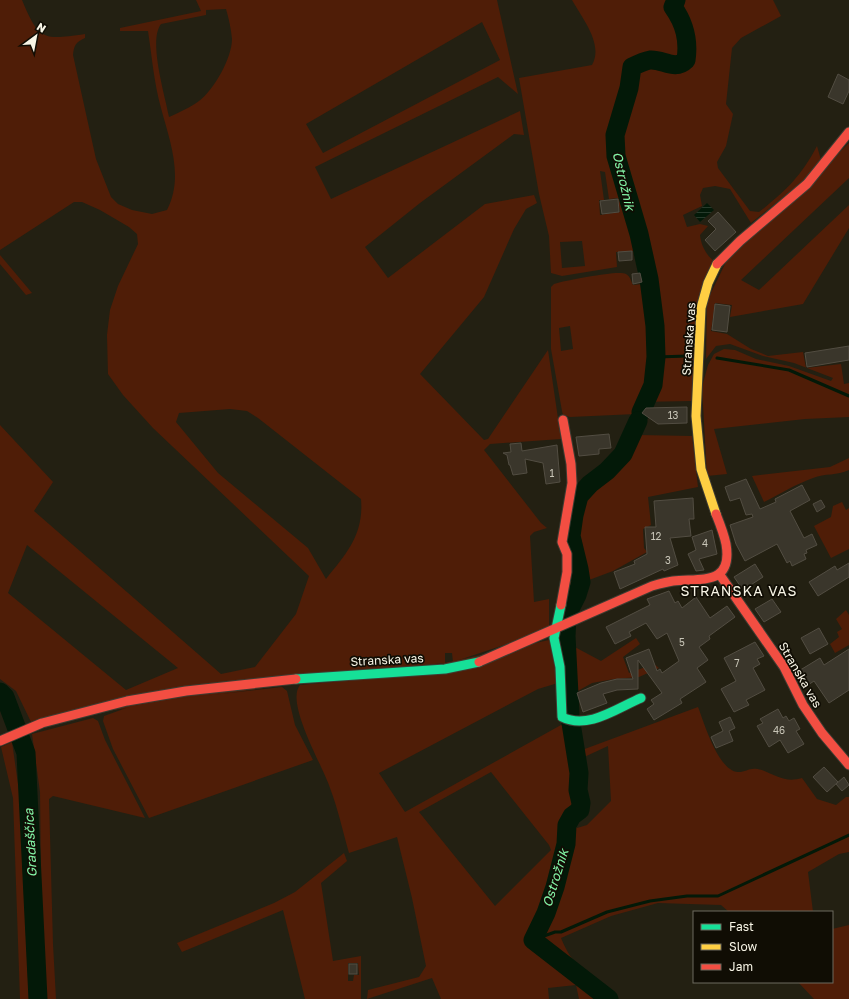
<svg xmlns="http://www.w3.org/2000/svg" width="849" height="999" viewBox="0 0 849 999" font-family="'Golos Text',sans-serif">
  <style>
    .grass { fill: #4f1d07; fill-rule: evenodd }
    .water { fill: url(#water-rules) }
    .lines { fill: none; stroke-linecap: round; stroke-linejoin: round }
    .stream { stroke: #031908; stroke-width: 3 }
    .river { stroke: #031908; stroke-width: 19 }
    .building { fill: #3a362b; stroke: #524d42 }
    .fast-casing { stroke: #3f3c32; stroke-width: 11 }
    .slow-casing { stroke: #3f3c32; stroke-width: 11 }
    .jam-casing { stroke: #3f3c32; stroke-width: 11 }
    .fast { stroke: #16e098; stroke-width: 9 }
    .slow { stroke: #ffcf43; stroke-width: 9 }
    .jam { stroke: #f24e42; stroke-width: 9 }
    .labels { text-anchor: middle; stroke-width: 3.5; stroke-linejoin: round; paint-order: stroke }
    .number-label { font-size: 10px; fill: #c8c5b7 }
    .street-label { font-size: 12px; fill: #f8f5e6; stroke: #100d04 }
    .water-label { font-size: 13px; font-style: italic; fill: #83f6a7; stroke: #100d04 }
    .quarter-label { font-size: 14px; letter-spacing: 1px; fill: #f8f5e6; stroke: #100d04 }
  </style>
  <defs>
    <pattern id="water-rules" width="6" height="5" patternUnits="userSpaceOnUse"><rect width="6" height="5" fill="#031908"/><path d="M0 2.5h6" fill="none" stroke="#283b2c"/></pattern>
  </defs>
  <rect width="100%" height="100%" fill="#232012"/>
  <g class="grass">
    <path d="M0,0H22C39,41 43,40 85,34V38C76,42 74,45 73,55L96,159L111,197L118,204L132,210L152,214L167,210C184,177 170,142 161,108C154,83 152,57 148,31H120V28L201,11L196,0H497L518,94L498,77L315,167L331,199L520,111L524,135L514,134L420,203L365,247L388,278L485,204L534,195L537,203L526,209L514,229L484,297L420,374L484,440L488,439L548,350L561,439L490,444L484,450L541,523L547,528L534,532L530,536L534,602L549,599V626L516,641L453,662L452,653H445V663L415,666L31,722L16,691L0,679V425L53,482L34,511L221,674L255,667L296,614L309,576L153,428L123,395L108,374L107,335L110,310L118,286L138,244L137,234L129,227L100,210L82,202H74L0,250ZM226,9C229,19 231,29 232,39C232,58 214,90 199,101C191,107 178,113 169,117C165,95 148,41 161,24L206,15V10ZM482,22L500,60L323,153L306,124ZM230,409L247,411L258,418L361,499C364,534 347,553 326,579L308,548L218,473L176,422L179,413ZM27,545L178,668L126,690L8,593Z"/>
    <path d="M572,0H773L781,16L741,38L732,48L726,104L733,114L726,146L717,162L718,168L750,211L759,212C785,192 802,175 817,146L821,160L801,183L751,223L730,189L715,186L703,188L700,195L702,206L683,215L687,227L700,224L708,226L700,235C701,245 706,255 714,261L692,401L635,402L636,414L570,417L563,415L562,411L551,349V287L554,284L561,282C573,280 617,270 626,274C630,276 631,281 633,285L643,284L633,251L616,252L617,267L562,276L551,273L549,236L539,194L519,78L592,65C604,44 582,18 572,0ZM600,171L605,172L609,199L618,198L620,212L600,215L599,200H604ZM582,241L585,266L562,268L560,242ZM570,326L573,349L561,351L559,328Z"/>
    <polygon points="849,143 849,178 741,280 759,290 849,205 849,228 803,304 730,317 732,305 715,303 711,331 727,334 751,349 768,356 803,352 806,368 841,364 844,384 849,383 849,417 805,419 714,429 727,474 707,476 702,387 708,365 714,354 724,349 735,350 756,359 789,366 831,381 833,378 794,363 763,356 730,344 716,346 706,359 707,301 726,262"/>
    <polygon points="0,255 32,293 26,295 0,264"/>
    <path d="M638,425V435L692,436L698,487L648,497L651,525L643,529L644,548L647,552L613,571L589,580L574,606L571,616L564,618C564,585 561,510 581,484C591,471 610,465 621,452C628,444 626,428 638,425Z"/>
    <path d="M849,458V470C837,476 825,473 813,478C796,484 780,494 764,502L752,476L830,467Z"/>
    <polygon points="842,502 846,510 849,508 849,549 831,558 814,526 831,517 833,506"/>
    <polygon points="846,610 849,615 849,645 835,653 830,644 839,637 837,632 842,629 836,619"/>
    <polygon points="568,628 571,645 601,661 636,638 640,644 623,657 629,673 654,664 659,668 639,677 614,679 592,683 576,692 577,718 567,714 561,631"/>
    <path d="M549,640L558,683L538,689L379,773L405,812L561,725L580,727L582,750L698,707C704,722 718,771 738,772C748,772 749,766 762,770C777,776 786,783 802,778L817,799L836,805L846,797H849V852L839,854L808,872L813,912H729L721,905L658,903L611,916L561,938C573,968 592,980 616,999H579L576,985L548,988L549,999H441L432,978L367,999L368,990L419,977L426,966L412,898L397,837L349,853C343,832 338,809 330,788C323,766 285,703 300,685L376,678ZM608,746L611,801L587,825L577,828L573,824L585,808L582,758ZM491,772L549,845L551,850L495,906L419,812Z"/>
    <polygon points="282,687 287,691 295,725 313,760 149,818 113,749 103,721 104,716 129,707 151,702"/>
    <polygon points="93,718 98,721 105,740 145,818 53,796 49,799 53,944 56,999 45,999 41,879 40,792 32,734"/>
    <polygon points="12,742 19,791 29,999 20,999 13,798 1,747"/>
    <path d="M344,853L347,861L321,883L333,961L361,956V999H305L283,910L182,952L177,943L274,903L295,892ZM348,963H358L359,975H354L353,981H348Z"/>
    <polygon points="849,925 849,999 814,999 798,982 832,982 832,929"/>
  </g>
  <polygon class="water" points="707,203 714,210 700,222 694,215"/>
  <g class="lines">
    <g class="stream">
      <polyline points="656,357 688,356"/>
      <polyline points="717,358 789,370 849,396"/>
      <polyline points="533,940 555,932 561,932 607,912 650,901 687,896 718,896 849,835"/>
    </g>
    <g class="river">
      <path d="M641,412L653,385L656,357L655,326L649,279L639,234L616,156L615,135L629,88L632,67C638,64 644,61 650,60C663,59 675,71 686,60C689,40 685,24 673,7L676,0"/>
      <polyline points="0,692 5,697 26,753 38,999"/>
      <polyline points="570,714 566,636 567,615 577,595 581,582 579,569 571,536 574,515 579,496 590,484 607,471 623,454 638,421"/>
      <polyline points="571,723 579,773 578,790 581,803 580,810 572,816 567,825 566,844 555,887 546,913 533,940 609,999"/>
    </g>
  </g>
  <g class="building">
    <polygon points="838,74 849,80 849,91 843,104 828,97"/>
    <polygon points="618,199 619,212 602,214 600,201"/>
    <polygon points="718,212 736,232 715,251 705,240 716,229 708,221"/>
    <polygon points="632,251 632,260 619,261 618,252"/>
    <polygon points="640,273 642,282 633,284 632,274"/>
    <polygon points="715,304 730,306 727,332 712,330"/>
    <polygon points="849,346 849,360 807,367 805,353"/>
    <polygon points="687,407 687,423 658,424 642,413 646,408"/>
    <polygon points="609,434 611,448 599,449 599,454 579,456 576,437"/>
    <polygon points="521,443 522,451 557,445 560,482 546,484 543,463 525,459 527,473 513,475 510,465 509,465 507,455 503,453 511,452 510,444"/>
    <polygon points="746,479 760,509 776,502 775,499 802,485 810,500 790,511 804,538 812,534 817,545 806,550 807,553 804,554 806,559 792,566 790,561 787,563 777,544 745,561 736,544 730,525 753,517 752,514 746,515 740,498 730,501 725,487"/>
    <polygon points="693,498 694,519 689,519 691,536 670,538 678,565 664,571 663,569 620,589 614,572 635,564 634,561 647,554 645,527 656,527 654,501"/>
    <polygon points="821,500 825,507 817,512 813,504"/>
    <polygon points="712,530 717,554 699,559 704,570 696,571 688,554 696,550 692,537"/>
    <polygon points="849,563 849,577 818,596 809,582 835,566 837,570"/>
    <polygon points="755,564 763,577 743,590 734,577"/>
    <polygon points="669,591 675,603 678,601 682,608 696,597 710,618 727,606 735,617 709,636 710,639 699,647 708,660 697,668 706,682 680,699 682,703 654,720 647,709 654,704 651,700 662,693 638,660 638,689 617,690 603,694 607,703 583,712 577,693 601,683 617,679 633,679 626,658 649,649 657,671 660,669 662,673 679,661 667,633 657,639 646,623 629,632 631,636 615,644 606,627 650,605 647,599"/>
    <polygon points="772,599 781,612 764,622 755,609"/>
    <polygon points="819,628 828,644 810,654 801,638"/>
    <polygon points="755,642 764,656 757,659 760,664 753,668 765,690 746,700 749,705 734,712 721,689 736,681 724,658"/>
    <polygon points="849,649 849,690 829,703 814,681 805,687 797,672 820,658 824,665"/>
    <polygon points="778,709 783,718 786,716 789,721 794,718 800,729 796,731 804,744 788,753 780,740 769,747 757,726 763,723 760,719"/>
    <polygon points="730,717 735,728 729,731 733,741 716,748 711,737 723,731 719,722"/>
    <polygon points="824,767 838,782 827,792 813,777"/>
    <polygon points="844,777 849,785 842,791 836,784"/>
    <rect x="349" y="964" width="8" height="10"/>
  </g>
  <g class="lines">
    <g class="fast-casing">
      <g id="fast">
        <path d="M561,605L554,638L560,667L562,717C588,730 617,708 641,698"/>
        <polyline points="296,679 445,669 479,662"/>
      </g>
    </g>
    <g class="slow-casing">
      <polyline id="slow" points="716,514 701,469 696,416 701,308 708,283 717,264"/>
    </g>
    <g class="jam-casing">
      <g id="jam">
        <polyline points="717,264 740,241 807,184 849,132"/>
        <polyline points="720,575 784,667 803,705 822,733 849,765"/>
        <polyline points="561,605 567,572 567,554 562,542 572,483 571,464 563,420"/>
        <path d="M479,662L652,586C659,584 666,582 673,581C701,578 733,586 726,544C724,534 720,524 716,514"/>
        <polyline points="0,741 42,723 127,701 186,691 296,679"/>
      </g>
    </g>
    <use href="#fast" class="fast"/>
    <use href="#slow" class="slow"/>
    <use href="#jam" class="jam"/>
  </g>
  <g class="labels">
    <g class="number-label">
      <text x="673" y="419">13</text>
      <text x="552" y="477">1</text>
      <text x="656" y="540">12</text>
      <text x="705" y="547">4</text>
      <text x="668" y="564">3</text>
      <text x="682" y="646">5</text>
      <text x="737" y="667">7</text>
      <text x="779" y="734">46</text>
    </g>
    <g class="street-label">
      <text transform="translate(689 339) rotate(-86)" y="4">Stranska vas</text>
      <text transform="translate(387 660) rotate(-3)" y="4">Stranska vas</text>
      <text transform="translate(800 675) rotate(60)" y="4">Stranska vas</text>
    </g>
    <g class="water-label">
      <text transform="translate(624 181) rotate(77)" y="5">Ostrožnik</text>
      <text transform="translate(30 843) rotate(-93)" y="5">Gradaščica</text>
      <text transform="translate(555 878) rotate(-73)" y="5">Ostrožnik</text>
    </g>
    <g class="quarter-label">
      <text x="739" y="596">STRANSKA VAS</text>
    </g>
  </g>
  <rect x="693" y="911" width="140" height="72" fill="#100d04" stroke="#6d6a5e"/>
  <rect x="701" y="924" width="20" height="6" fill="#16e098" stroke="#6d6a5e"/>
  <text x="729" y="931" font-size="12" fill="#f8f5e6">Fast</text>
  <rect x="701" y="944" width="20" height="6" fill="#ffcf43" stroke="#6d6a5e"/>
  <text x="729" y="951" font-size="12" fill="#f8f5e6">Slow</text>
  <rect x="701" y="964" width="20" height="6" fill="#f24e42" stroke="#6d6a5e"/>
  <text x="729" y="971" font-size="12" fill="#f8f5e6">Jam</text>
  <g transform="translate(36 36) rotate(32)" stroke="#100d04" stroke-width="3" paint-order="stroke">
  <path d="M0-3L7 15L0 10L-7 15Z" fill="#f8f5e6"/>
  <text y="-6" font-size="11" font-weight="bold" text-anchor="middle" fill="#f8f5e6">N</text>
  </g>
</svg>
